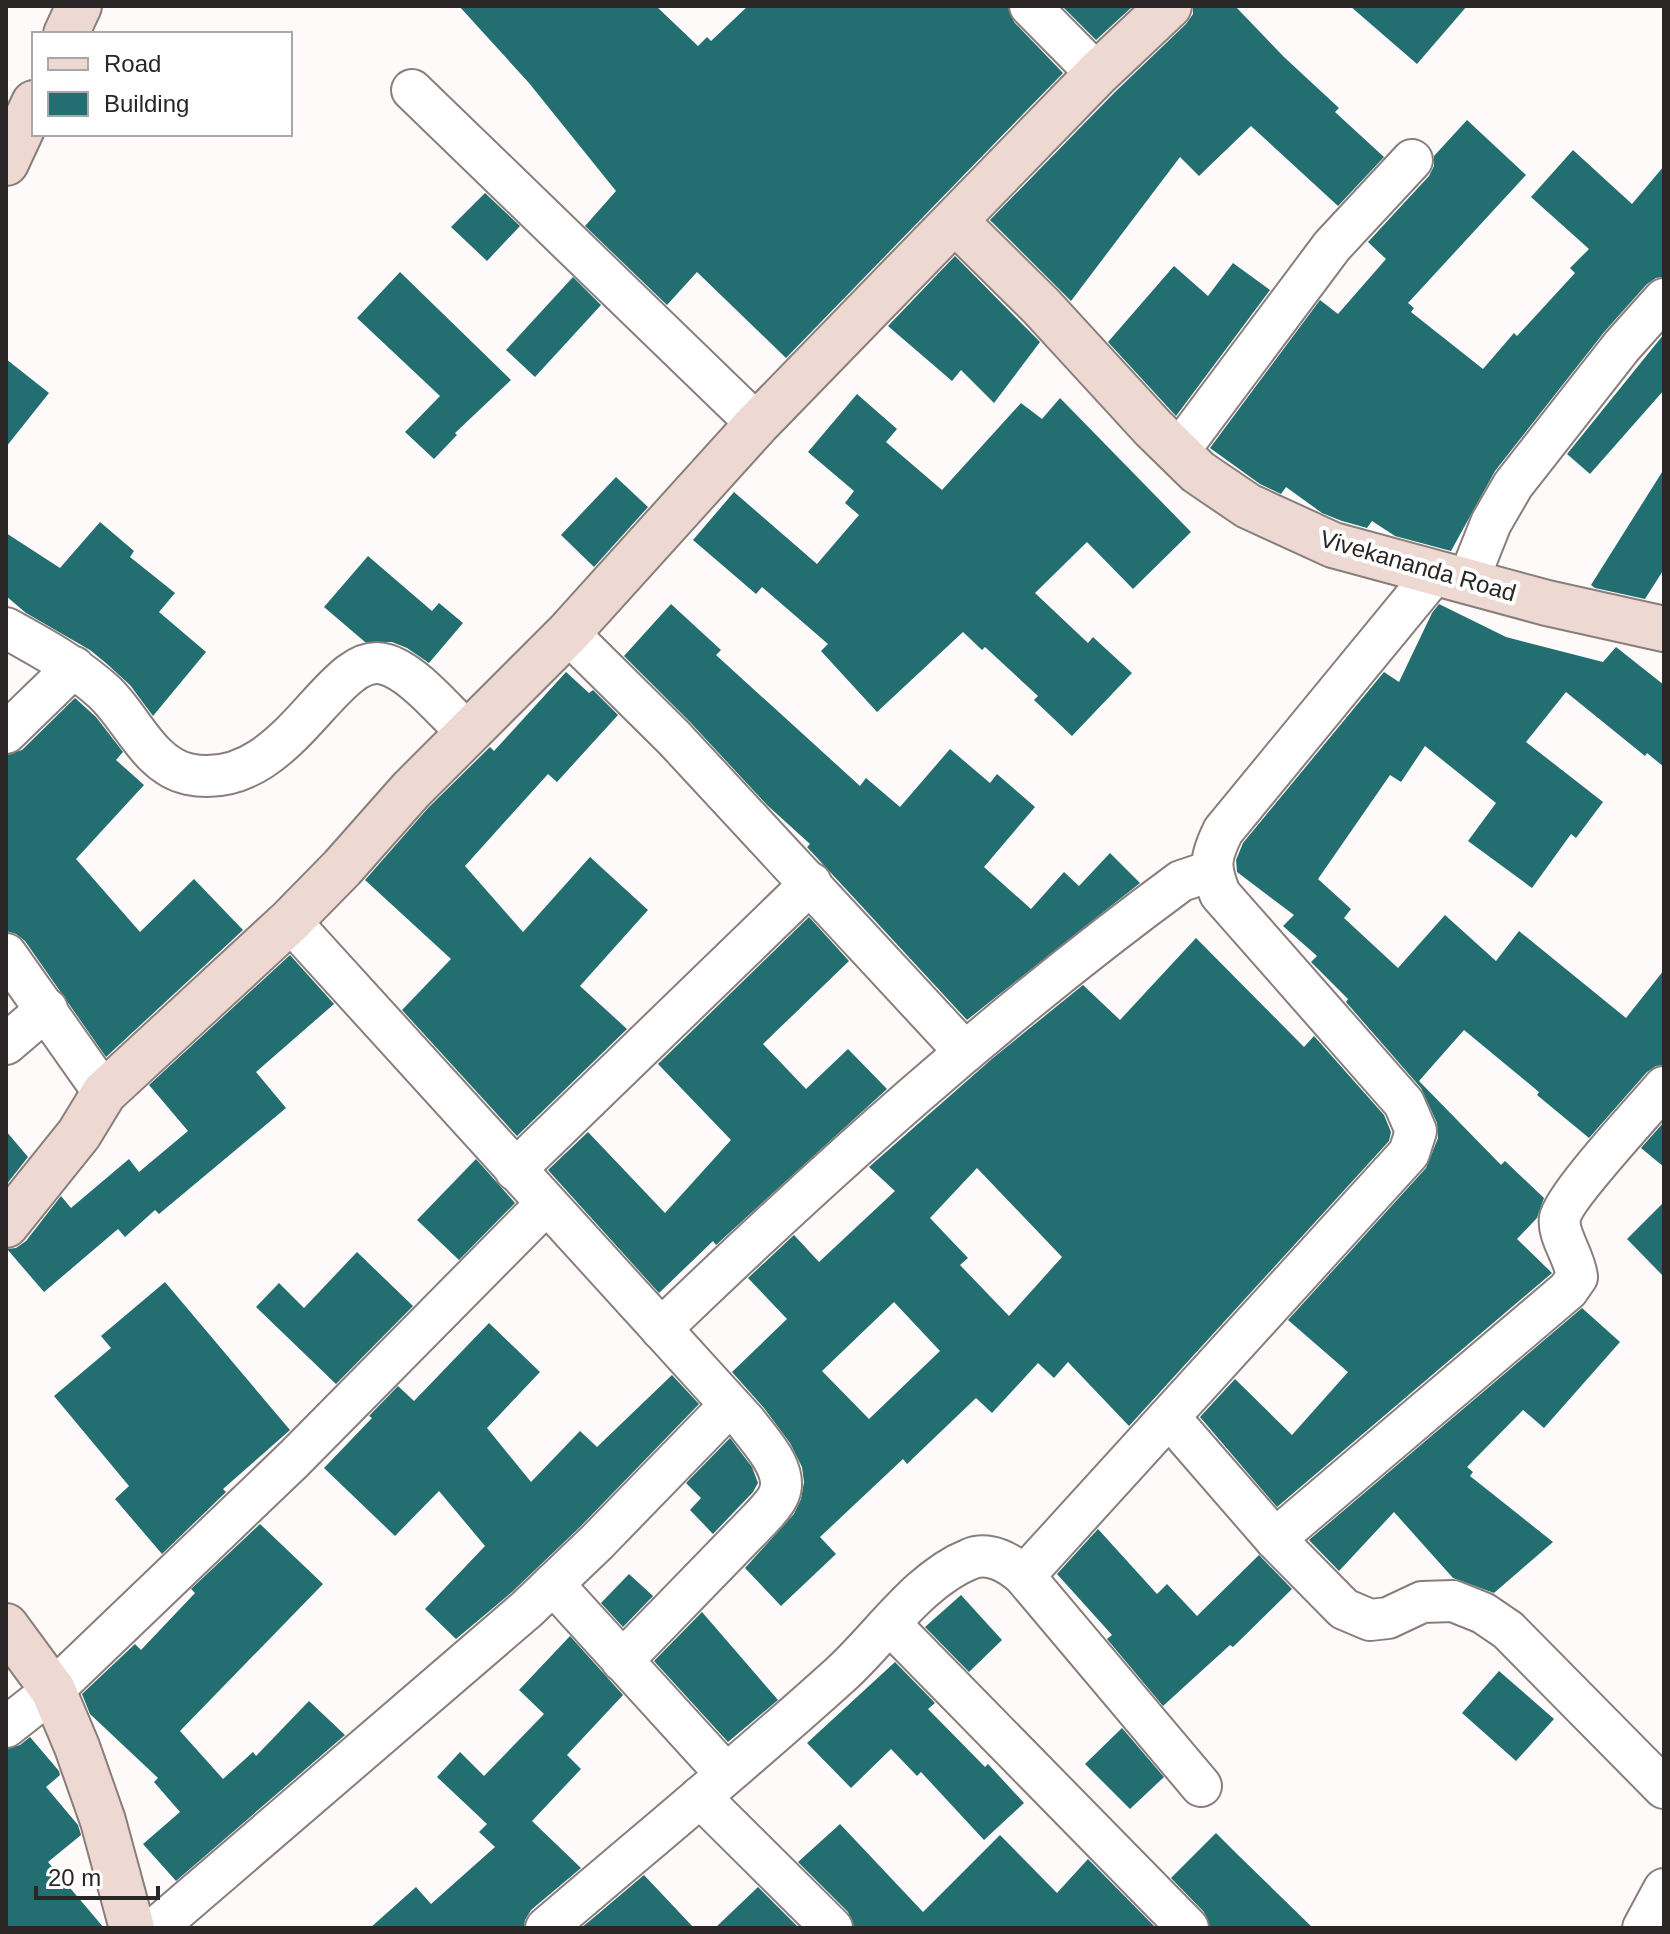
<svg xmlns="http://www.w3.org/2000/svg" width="1670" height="1934" viewBox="0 0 1670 1934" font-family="Arial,sans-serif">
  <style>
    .building { fill: #236e71; fill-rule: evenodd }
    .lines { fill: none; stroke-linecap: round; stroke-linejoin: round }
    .street-casing { stroke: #887e7c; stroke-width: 44 }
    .secondary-casing { stroke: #887e7c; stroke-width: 48 }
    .street { stroke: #fff; stroke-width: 40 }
    .secondary { stroke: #edd8d2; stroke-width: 44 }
    .labels { text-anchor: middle; stroke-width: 8; stroke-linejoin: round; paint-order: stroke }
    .street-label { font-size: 24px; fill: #292625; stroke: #fff }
  </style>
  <rect width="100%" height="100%" fill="#fefaf9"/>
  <g class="building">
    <polygon points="459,6 656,6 698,46 707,37 711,41 748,6 1008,6 1014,22 1063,73 786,358 697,272 667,305 585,226 616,191 529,83"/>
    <polygon points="1062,6 1133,6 1096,40"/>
    <polygon points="1193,6 1235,6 1284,57 1339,108 1335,112 1384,157 1338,206 1251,126 1199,176 1180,157 1071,301 990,220 1115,92 1186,24 1193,14"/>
    <polygon points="1350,6 1467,6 1417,64"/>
    <polygon points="1467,120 1526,175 1408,303 1414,308 1411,312 1483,369 1514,333 1517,336 1575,273 1570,268 1589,249 1531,197 1573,150 1632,204 1664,166 1664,277 1656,278 1647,284 1605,331 1495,471 1451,551 1395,536 1372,521 1367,528 1342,521 1322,513 1286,487 1281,494 1260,484 1210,448 1320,300 1338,314 1386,259 1368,242 1429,176 1434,166 1434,156"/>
    <polygon points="485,193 520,226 487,261 451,227"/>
    <polygon points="955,256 1040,342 994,403 961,370 952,381 888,326"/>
    <polygon points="1233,263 1270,290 1176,416 1108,342 1174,266 1208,296"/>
    <polygon points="400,272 511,380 455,433 457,435 434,459 405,432 440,396 357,318"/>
    <polygon points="573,277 601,305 535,377 506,350"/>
    <polygon points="1664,334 1664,390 1590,474 1567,454"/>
    <polygon points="6,359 49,393 6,447"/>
    <polygon points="857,394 897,429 886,442 942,490 1021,403 1042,419 1060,398 1191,532 1133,589 1087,542 1035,593 1088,643 1093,637 1132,673 1072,736 1034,700 1038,696 985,647 982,650 963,632 877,712 821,651 828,644 762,587 756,594 693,540 734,492 817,564 859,515 845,503 854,491 808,452"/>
    <polygon points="1664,469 1664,569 1645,599 1595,588 1591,585"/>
    <polygon points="616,477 648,507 594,567 561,535"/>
    <polygon points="100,522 134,551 130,557 175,593 159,612 206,652 153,716 130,685 107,664 90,650 26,613 6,596 6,533 60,568"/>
    <polygon points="368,556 432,611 439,603 463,623 429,663 407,648 392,642 365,642 324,607"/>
    <polygon points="671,604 721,650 716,655 860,786 866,778 900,807 950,749 990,783 997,774 1035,807 984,867 1031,909 1064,872 1079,886 1110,853 1140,883 967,1020 807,847 810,844 767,805 690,722 624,656"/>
    <polygon points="1439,604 1506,637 1603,662 1616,647 1664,685 1664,767 1647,753 1645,756 1566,692 1526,742 1603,802 1576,838 1571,834 1532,888 1468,841 1496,803 1425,746 1401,782 1390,775 1318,879 1351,909 1344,918 1398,968 1445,915 1496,961 1519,931 1626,1018 1664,970 1664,1065 1656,1066 1647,1072 1589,1138 1537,1095 1539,1092 1464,1030 1419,1081 1501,1165 1505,1161 1544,1198 1537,1218 1517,1239 1552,1273 1277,1507 1200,1417 1235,1379 1292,1435 1348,1372 1288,1320 1426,1168 1438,1138 1437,1123 1421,1088 1346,1002 1348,999 1311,962 1317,956 1283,926 1294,915 1237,872 1236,860 1243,843 1384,672 1399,682 1432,613"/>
    <polygon points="566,672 589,693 593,690 618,715 557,782 548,774 465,866 523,932 590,857 648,910 580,986 627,1029 517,1136 402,1010 451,959 365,880 429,807 490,747 494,751"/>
    <polygon points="75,698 96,717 123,752 116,760 144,785 76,859 140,932 194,879 243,930 106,1057 25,941 16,934 6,931 6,755 22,750"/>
    <polygon points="809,917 849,961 763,1044 806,1089 848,1049 887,1089 716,1245 713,1241 659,1293 548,1170 588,1132 665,1213 731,1140 658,1064"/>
    <path d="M1196,938L1304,1047L1314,1036L1384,1115L1391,1132L1389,1141L1129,1426L1068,1362L1054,1378L1038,1363L992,1413L976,1398L907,1464L903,1459L820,1537L836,1554L781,1606L745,1568L794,1514L801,1499L804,1482L802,1467L790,1443L764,1408L732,1372L787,1319L748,1278L794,1235L819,1262L895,1191L869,1167L993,1058L1083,985L1120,1020ZM977,1168L1062,1257L1009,1316L960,1265L968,1258L930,1218ZM894,1302L940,1351L869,1419L822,1371Z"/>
    <polygon points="290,955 334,1004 256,1072 286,1108 159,1214 155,1210 125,1237 118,1229 44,1292 7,1249 16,1248 26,1241 61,1196 71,1208 129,1159 139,1172 188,1131 149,1085"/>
    <polygon points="1664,1122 1664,1167 1641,1148"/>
    <polygon points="6,1131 28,1157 6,1185"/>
    <polygon points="476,1159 515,1203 459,1260 417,1220"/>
    <polygon points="1664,1202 1664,1277 1627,1239"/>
    <polygon points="357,1252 413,1306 336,1384 256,1307 279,1283 304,1308"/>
    <polygon points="165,1282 290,1430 223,1489 226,1492 162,1554 115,1499 129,1486 54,1396 111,1348 101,1336"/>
    <polygon points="1582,1308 1620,1342 1544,1428 1523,1410 1467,1467 1473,1472 1470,1476 1553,1542 1494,1593 1453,1578 1394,1512 1339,1571 1309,1540"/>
    <polygon points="489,1323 540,1372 487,1428 531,1482 580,1431 597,1447 672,1375 699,1404 581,1526 512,1592 456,1639 425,1609 485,1546 439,1491 395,1536 324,1468 372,1418 369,1416 398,1386 414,1401"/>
    <polygon points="730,1438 752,1467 758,1483 753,1492 713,1534 690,1510 701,1498 686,1483"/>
    <polygon points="260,1524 323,1584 180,1731 223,1779 253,1752 256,1756 309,1701 345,1735 176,1881 143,1844 180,1812 154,1782 158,1778 90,1714 82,1694 135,1644 141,1650 195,1593 191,1589"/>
    <polygon points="1098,1529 1157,1594 1167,1584 1197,1616 1259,1555 1292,1589 1233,1647 1230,1645 1163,1706 1107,1639 1112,1635 1057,1574"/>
    <polygon points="629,1574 653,1596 623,1627 601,1603"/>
    <polygon points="961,1595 1002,1640 969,1672 925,1627"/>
    <polygon points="702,1612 778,1700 728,1742 654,1661"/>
    <polygon points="570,1636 623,1695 567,1755 581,1769 532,1821 581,1868 531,1910 525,1920 524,1928 370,1928 416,1887 431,1904 495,1847 479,1832 487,1824 437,1777 460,1752 484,1776 544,1714 519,1690"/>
    <polygon points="895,1662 935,1703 928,1709 985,1767 988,1764 1024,1803 984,1840 921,1772 917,1776 891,1749 851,1788 807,1743"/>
    <polygon points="1499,1671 1554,1719 1516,1761 1462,1713"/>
    <polygon points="1122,1728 1164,1777 1130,1809 1085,1764"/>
    <polygon points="30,1737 59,1771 60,1775 46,1787 78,1825 81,1835 48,1862 104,1928 6,1928 6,1749 20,1745"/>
    <polygon points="840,1824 923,1912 1000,1835 1057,1893 1088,1859 1156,1928 854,1928 848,1912 798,1862"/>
    <polygon points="1216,1833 1237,1854 1313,1928 1210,1928 1204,1912 1171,1878"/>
    <polygon points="644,1875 694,1928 581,1928 598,1914"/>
    <polygon points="758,1887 799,1928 715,1928"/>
  </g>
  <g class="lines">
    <g class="street-casing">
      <g id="street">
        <polyline points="1030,6 1097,74"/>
        <polyline points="412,90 757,424"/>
        <polyline points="1178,452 1332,246 1412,160"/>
        <polyline points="1468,581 1491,523 1513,485 1622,346 1664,299"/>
        <path d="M6,628C40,647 74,665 103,691C131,716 148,765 188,774C288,795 330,650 384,664C413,671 445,712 467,732"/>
        <polyline points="568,633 674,738 965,1052"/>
        <polyline points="6,733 74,667"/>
        <path d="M290,921L746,1422C759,1440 789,1469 779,1494C776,1503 766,1512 760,1519L622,1661"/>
        <polyline points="6,954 104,1093"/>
        <polyline points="6,1044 47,1009"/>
        <polyline points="515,1170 811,883"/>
        <path d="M661,1329C826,1170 996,1017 1181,881L1211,871"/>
        <polyline points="1169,1417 1275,1539 1344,1609 1370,1620 1388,1618 1422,1602 1453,1601 1483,1613 1508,1630 1664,1788"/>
        <path d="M1275,1539L1568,1290L1577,1277C1575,1257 1557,1235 1560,1218C1564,1196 1645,1110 1664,1087"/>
        <path d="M1024,1576L1409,1153L1416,1131L1404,1103L1220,894C1209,866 1210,858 1223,831L1435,573"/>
        <polyline points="553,1584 726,1774"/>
        <polyline points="890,1624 1188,1928"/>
        <polyline points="6,1727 53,1690 294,1459 546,1204"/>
        <polyline points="700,1797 832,1928"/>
        <polyline points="156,1928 527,1609 597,1542 730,1405"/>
        <path d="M546,1928C644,1844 744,1762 840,1675C880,1639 919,1579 970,1559C989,1551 1010,1563 1024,1576L1201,1786"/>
        <polyline points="1643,1928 1664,1889"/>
      </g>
    </g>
    <g class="secondary-casing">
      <g id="secondary">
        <polyline points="66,34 79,6"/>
        <polyline points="6,163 34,103"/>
        <polyline points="955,221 1041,306 1153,428 1198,472 1248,506 1333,545 1547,603 1664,629"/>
        <polyline points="6,1225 79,1134 104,1093 290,921 342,868 411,790 568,633 757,424 1097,74 1169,6"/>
        <polyline points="6,1626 53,1690 77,1747 103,1821 132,1928"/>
      </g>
    </g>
    <use href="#street" class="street"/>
    <use href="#secondary" class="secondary"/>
  </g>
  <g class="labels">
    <g class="street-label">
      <text transform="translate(1418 566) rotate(16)" y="8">Vivekananda Road</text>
    </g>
  </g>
  <rect width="1670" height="1934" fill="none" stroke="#292625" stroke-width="16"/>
  <rect x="32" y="32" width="260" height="104" fill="#ffffff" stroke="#a9a8a8" stroke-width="2"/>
  <rect x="48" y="58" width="40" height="12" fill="#edd8d2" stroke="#a9a8a8" stroke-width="2"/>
  <text x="104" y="72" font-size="24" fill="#292625">Road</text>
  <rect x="48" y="92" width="40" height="24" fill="#236e71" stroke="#a9a8a8" stroke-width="2"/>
  <text x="104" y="112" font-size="24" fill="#292625">Building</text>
  <path d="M36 1886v12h122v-12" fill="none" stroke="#292625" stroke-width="4"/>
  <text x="48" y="1886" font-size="24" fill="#292625" stroke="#ffffff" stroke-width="6" paint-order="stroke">20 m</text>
</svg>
